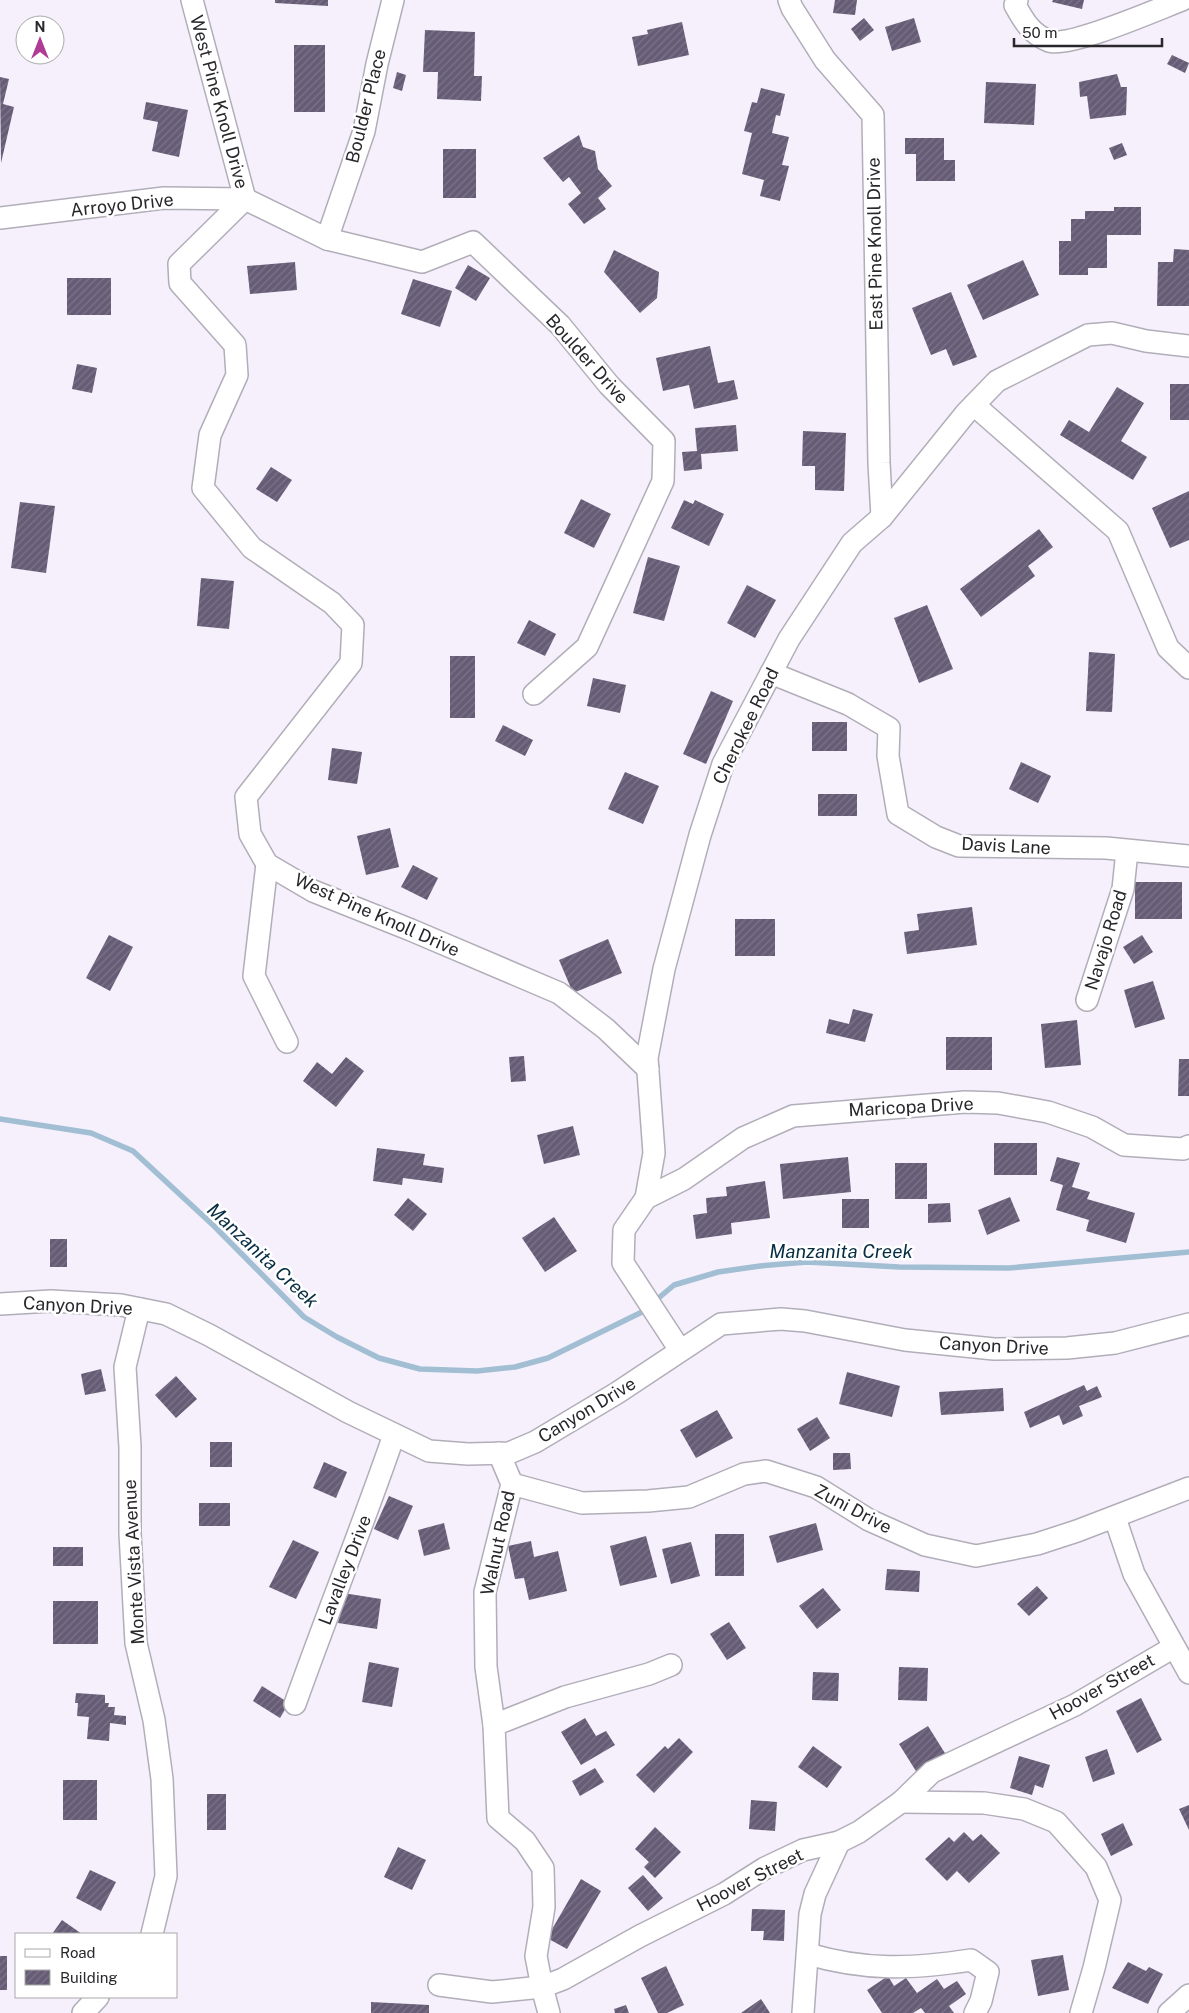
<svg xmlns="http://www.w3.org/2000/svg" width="1189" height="2013" viewBox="0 0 1189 2013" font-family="'Public Sans',sans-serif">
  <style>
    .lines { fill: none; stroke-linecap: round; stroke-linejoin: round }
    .stream { stroke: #a2bed3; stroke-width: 5.5 }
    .building { fill: url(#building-hatch) }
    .minor-casing { stroke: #b2aeb9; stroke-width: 24 }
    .minor { stroke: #fff; stroke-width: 21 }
    .labels { text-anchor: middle; stroke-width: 5; stroke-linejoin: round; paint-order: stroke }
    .street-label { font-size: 18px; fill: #29272b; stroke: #fff }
    .water-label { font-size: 19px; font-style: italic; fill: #072d43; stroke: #fff }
  </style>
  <defs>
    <pattern id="building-hatch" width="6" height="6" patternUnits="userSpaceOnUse" patternTransform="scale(1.25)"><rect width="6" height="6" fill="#675c76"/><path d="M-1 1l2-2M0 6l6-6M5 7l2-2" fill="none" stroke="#7d7488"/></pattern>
  </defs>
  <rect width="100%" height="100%" fill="#f5f0fc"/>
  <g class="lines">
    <polyline class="stream" points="0,1119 91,1133 133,1151 214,1226 304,1317 337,1337 379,1358 420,1369 477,1371 515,1367 548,1358 642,1312 674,1285 718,1272 760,1266 807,1262 899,1267 1009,1268 1189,1252"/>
  </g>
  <g class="building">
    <polygon points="275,0 328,0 328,6 275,3"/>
    <polygon points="835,0 857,0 855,15 833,13"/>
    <polygon points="1053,0 1084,0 1082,9 1052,2"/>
    <polygon points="864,18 874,30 860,41 851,29"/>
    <polygon points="914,18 921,42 892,51 885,27"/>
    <polygon points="682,22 689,55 638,66 632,37 648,34 647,30"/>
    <polygon points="425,30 475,32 474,76 482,76 481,101 437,99 438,72 423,72"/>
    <rect x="294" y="45" width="31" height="67"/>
    <polygon points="1172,55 1189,63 1185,73 1167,64"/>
    <polygon points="397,72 406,75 402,91 393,88"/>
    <polygon points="1117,74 1121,87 1127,87 1126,115 1090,119 1087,96 1080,97 1079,82"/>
    <polygon points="0,77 9,79 3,104 14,107 1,163"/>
    <polygon points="986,82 1036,84 1034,125 984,123"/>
    <polygon points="761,88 785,94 780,116 776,115 772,133 789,137 782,165 789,166 780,201 760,196 764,180 742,174 752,133 744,131 752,102 757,103"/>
    <polygon points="146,102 188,110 179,157 152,151 158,122 143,119"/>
    <polygon points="579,135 583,147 595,151 598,169 612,186 598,198 606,209 584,224 568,204 581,193 569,177 563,182 543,158"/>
    <polygon points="905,138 944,138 944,160 955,160 955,181 916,181 916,154 905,154"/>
    <polygon points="1122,143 1127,155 1114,160 1109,148"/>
    <rect x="443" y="149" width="33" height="49"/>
    <polygon points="1114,207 1141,207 1141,235 1107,235 1107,268 1088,268 1088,275 1059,275 1059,241 1071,241 1071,219 1085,219 1085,211 1114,211"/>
    <polygon points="1174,249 1189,250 1189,306 1157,306 1158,262 1173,262"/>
    <polygon points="614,250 659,272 657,298 640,313 604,272"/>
    <polygon points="1023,260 1039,295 983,320 967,285"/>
    <polygon points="295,262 297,290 250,294 247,266"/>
    <polygon points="468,265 490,278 476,301 455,288"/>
    <rect x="67" y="278" width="44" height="37"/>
    <polygon points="413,279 452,291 440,327 401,314"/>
    <polygon points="951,292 977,357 953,366 946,349 931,355 912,308"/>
    <polygon points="710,346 718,383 734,380 738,399 694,409 689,385 663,391 656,358"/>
    <polygon points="77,364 97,368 92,393 72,389"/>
    <rect x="1170" y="384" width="19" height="36"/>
    <polygon points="1117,387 1144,403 1121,441 1147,457 1133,480 1060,435 1069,420 1089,432"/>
    <polygon points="736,425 738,451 701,454 702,469 684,471 682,452 697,451 695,428"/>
    <polygon points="803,431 846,433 844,491 815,490 815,466 802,466"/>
    <polygon points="271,467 292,480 277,502 256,489"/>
    <polygon points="1189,491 1189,540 1170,548 1152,508"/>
    <polygon points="581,499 611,514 594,548 564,533"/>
    <polygon points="684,500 693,504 695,500 724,514 709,546 671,528"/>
    <polygon points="20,502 55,506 46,573 11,568"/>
    <polygon points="1039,529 1053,547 1028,566 1035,576 981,617 960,589"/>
    <polygon points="648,557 680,566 664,621 633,613"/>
    <polygon points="201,578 234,581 229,629 197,626"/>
    <polygon points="747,585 776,600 755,638 727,623"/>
    <polygon points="927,605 953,669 919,683 894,618"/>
    <polygon points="529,620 556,634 545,656 517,643"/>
    <polygon points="1089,652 1115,654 1112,712 1086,711"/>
    <rect x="450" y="656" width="25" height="62"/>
    <polygon points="593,678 626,685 620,713 587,706"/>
    <polygon points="711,691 733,701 706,764 683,754"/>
    <rect x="812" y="722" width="35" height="29"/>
    <polygon points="503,725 533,740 525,756 495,741"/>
    <polygon points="332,748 362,752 357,784 328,780"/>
    <polygon points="1021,762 1051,776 1038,803 1009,789"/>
    <polygon points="625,772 659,786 643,824 608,809"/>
    <rect x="818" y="794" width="39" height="22"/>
    <polygon points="390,828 399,867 366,875 357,836"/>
    <polygon points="413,865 438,878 427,900 401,887"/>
    <rect x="1135" y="882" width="47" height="37"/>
    <polygon points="972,907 977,945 907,954 904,932 919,930 917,914"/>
    <rect x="735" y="919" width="40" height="37"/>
    <polygon points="109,935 133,947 110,991 86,978"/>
    <polygon points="1142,935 1153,952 1134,964 1123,947"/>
    <polygon points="608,939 622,973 573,993 559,960"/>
    <polygon points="1153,981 1165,1019 1135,1028 1124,990"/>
    <polygon points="853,1009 873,1014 865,1042 826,1033 829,1019 849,1024"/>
    <polygon points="1077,1020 1081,1065 1045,1068 1041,1024"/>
    <rect x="946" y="1037" width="46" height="33"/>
    <polygon points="524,1056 526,1081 511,1082 509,1057"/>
    <polygon points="346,1057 364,1071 336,1107 303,1081 317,1062 332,1074"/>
    <polygon points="1179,1059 1189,1059 1189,1096 1178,1096"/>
    <polygon points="573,1126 580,1155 544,1164 537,1135"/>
    <rect x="994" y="1143" width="43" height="32"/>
    <polygon points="377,1148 425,1154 423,1165 444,1168 442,1183 403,1178 402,1185 373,1181"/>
    <polygon points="848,1157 851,1192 783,1199 780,1164"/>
    <polygon points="1057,1157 1080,1163 1072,1187 1090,1192 1087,1199 1135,1213 1126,1243 1086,1231 1089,1220 1056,1210 1063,1185 1050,1181"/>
    <rect x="895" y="1163" width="32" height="36"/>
    <polygon points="765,1181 770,1218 731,1223 732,1234 696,1239 693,1215 707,1213 706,1198 727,1196 726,1187"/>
    <polygon points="1010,1197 1020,1221 987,1235 978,1210"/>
    <polygon points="408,1198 427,1214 413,1231 394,1215"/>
    <rect x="842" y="1199" width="27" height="29"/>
    <polygon points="950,1203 951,1222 928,1223 928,1204"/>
    <polygon points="554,1217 577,1251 545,1272 522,1238"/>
    <rect x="50" y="1239" width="17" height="28"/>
    <polygon points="101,1369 106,1391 85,1395 81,1374"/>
    <polygon points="847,1372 900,1386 892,1417 839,1404"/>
    <polygon points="176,1376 197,1399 176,1418 155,1395"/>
    <polygon points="1084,1385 1087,1391 1097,1386 1102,1397 1079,1406 1083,1416 1063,1425 1059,1415 1030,1428 1024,1412"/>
    <polygon points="1003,1388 1004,1411 941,1415 939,1392"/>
    <polygon points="717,1410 733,1438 696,1458 680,1430"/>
    <polygon points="817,1417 830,1438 810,1451 797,1429"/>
    <rect x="210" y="1442" width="22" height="25"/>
    <polygon points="833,1453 850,1453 851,1469 833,1470"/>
    <polygon points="324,1462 347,1472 336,1498 313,1488"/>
    <polygon points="389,1496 413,1506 398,1540 374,1529"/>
    <rect x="199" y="1503" width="31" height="23"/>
    <polygon points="444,1523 450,1549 424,1556 418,1530"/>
    <polygon points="816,1523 823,1550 777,1563 769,1536"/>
    <rect x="715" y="1534" width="29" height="42"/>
    <polygon points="646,1536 657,1577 620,1586 610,1546"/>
    <polygon points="293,1540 319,1552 296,1599 269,1587"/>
    <polygon points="531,1541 534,1557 558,1551 567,1591 529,1600 524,1578 515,1579 508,1546"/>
    <polygon points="691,1542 700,1576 671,1584 662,1549"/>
    <rect x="53" y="1547" width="30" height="19"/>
    <polygon points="887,1569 920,1571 919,1592 885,1590"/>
    <polygon points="1037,1586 1048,1598 1029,1616 1017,1604"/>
    <polygon points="823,1588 841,1610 817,1629 799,1606"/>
    <polygon points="343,1593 381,1599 377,1629 338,1623"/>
    <rect x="53" y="1601" width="45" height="43"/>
    <polygon points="729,1622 746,1648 727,1660 710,1634"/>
    <polygon points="369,1662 399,1668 392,1707 362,1702"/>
    <polygon points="899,1667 928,1668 927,1701 898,1700"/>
    <polygon points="813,1672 839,1673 838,1701 812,1700"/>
    <polygon points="262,1686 289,1703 280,1718 253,1701"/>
    <polygon points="76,1693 105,1695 105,1703 109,1703 108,1707 115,1707 114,1715 126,1716 126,1725 110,1723 109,1741 87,1739 89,1717 77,1716 78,1703 75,1703"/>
    <polygon points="1141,1698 1162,1740 1137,1753 1116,1711"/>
    <polygon points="585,1718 596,1736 606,1731 615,1745 581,1765 561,1732"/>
    <polygon points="928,1726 948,1758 919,1776 899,1744"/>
    <polygon points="679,1738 693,1752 654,1793 636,1775 665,1746 668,1749"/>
    <polygon points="813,1746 842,1767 827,1788 798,1767"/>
    <polygon points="1107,1749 1115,1774 1093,1782 1085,1757"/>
    <polygon points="1019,1756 1050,1765 1043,1788 1035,1785 1032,1795 1010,1788"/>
    <polygon points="595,1768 604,1782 580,1796 572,1781"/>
    <rect x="63" y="1780" width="34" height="40"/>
    <rect x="207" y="1794" width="19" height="36"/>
    <polygon points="751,1800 777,1802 775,1831 749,1829"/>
    <polygon points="1189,1805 1189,1830 1179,1809"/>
    <polygon points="1123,1823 1133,1845 1111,1856 1101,1834"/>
    <polygon points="655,1827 681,1852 655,1878 644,1867 649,1862 635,1849"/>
    <polygon points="964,1832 973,1841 981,1834 1000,1853 969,1883 957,1871 947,1881 925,1859 949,1837 954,1842"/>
    <polygon points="398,1847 426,1860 412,1890 384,1877"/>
    <polygon points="90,1870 116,1882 101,1911 76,1898"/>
    <polygon points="643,1875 663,1898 648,1911 628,1888"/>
    <polygon points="581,1879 601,1891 567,1949 547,1938"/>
    <polygon points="752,1909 785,1910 784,1941 763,1940 764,1931 751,1931"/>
    <polygon points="62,1920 82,1934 52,1934"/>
    <polygon points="1063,1955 1069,1990 1038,1996 1031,1960"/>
    <rect x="0" y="1956" width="7" height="34"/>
    <polygon points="1128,1962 1146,1971 1149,1967 1163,1974 1148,2004 1112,1988"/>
    <polygon points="666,1966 684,2005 667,2013 658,2013 641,1978"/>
    <polygon points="888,1976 894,1986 906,1978 917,1993 937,1979 944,1989 957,1981 966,1994 949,2006 954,2013 925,2013 921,2008 913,2013 882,2013 867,1990"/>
    <polygon points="761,1999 770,2013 741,2013"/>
    <polygon points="371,2002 429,2005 429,2013 371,2013"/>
    <polygon points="626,2005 629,2013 615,2013 614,2009"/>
  </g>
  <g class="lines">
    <g class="minor-casing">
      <g id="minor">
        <polyline points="192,0 245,199"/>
        <polyline points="789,0 792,8 825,60 873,115 879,463 882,517"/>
        <path d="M1017,0L1015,5C1024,21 1031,34 1049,41C1070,48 1158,9 1182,0"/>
        <polyline points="245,199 179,264 180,283 235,345 237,375 210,435 203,488 252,548 332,603 353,625 351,663 246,797 250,834 267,864 313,891 411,930 559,993 606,1029 648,1069"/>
        <polyline points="0,218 164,198 245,199 327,239 422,262 473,242 560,325 609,385 664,441 663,481 587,647 534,694"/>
        <polyline points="327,239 364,131 377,64 393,0"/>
        <polyline points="974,405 1118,531 1168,648 1189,668"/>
        <polyline points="771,673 848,704 889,728 888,756 898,814 936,837 959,846 1106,848 1189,856"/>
        <polyline points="267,864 254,976 287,1042"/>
        <polyline points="1087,1000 1123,889 1127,851"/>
        <polyline points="646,1198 684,1179 743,1138 793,1116 965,1102 998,1103 1048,1112 1092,1127 1124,1145 1183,1149 1189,1146"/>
        <polyline points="0,1304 51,1301 121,1305 166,1314 209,1335 348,1412 429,1451 468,1454 509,1453 535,1442 617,1393 721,1324 781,1319 805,1321 905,1340 994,1349 1067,1348 1115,1343 1189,1324"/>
        <polyline points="139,1309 125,1367 130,1447 130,1533 136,1643 154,1720 162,1779 166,1876 152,1934"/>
        <polyline points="680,1350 623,1263 624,1230 646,1198 654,1153 647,1058 664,969 700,835 723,764 789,639 852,543 882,517 966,413 997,381 1088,335 1112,333 1146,341 1189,346"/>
        <polyline points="499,1453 512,1484 485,1592 486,1667 494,1725 498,1818 525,1841 543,1868 544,1907 536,1956 542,1987 549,2013"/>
        <polyline points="512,1484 582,1503 648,1501 689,1497 744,1474 766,1471 816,1487 869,1520 925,1545 976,1556 1037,1544 1077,1531 1189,1488"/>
        <polyline points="1115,1518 1134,1574 1189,1673"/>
        <path d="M295,1704C327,1614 363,1525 394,1435"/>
        <polyline points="494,1725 565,1697 649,1674 671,1665"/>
        <polyline points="901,1802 984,1803 1024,1809 1056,1822 1096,1867 1110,1900 1094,1968 1081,2013"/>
        <path d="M808,1954C866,1971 912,1969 971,1960L988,1972L981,2001L975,2013"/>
        <polyline points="439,1985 492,1992 542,1987 563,1979 640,1936 724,1894 765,1868 803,1850 839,1842 859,1832 901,1802 932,1772 1075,1705 1174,1647"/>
        <polyline points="83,2013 98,1997"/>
        <polyline points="803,2013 810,1914 815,1894 839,1842"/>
        <polyline points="1169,2013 1189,1995"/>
      </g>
    </g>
    <use href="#minor" class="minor"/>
  </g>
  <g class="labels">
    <g class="street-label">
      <text transform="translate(219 102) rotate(75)" y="6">West Pine Knoll Drive</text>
      <text transform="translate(366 106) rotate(-76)" y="6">Boulder Place</text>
      <text transform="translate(122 205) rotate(-6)" y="6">Arroyo Drive</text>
      <text transform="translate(875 244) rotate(-91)" y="6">East Pine Knoll Drive</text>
      <text transform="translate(587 359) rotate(48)" y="6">Boulder Drive</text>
      <text transform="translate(746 726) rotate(-64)" y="6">Cherokee Road</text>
      <text transform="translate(1006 846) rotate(3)" y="6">Davis Lane</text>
      <text transform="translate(377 915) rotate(24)" y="6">West Pine Knoll Drive</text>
      <text transform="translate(1106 940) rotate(-73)" y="6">Navajo Road</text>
      <text transform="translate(911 1107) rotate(-3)" y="6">Maricopa Drive</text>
      <text transform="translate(78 1306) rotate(3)" y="6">Canyon Drive</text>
      <text transform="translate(994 1346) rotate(3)" y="6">Canyon Drive</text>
      <text transform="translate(587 1410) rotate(-31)" y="6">Canyon Drive</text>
      <text transform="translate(853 1509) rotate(28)" y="6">Zuni Drive</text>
      <text transform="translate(498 1543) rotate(-78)" y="6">Walnut Road</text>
      <text transform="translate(134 1562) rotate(-93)" y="6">Monte Vista Avenue</text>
      <text transform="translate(345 1570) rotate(-69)" y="6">Lavalley Drive</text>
      <text transform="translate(1102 1687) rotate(-29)" y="6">Hoover Street</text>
      <text transform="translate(750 1880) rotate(-27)" y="6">Hoover Street</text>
    </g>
    <g class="water-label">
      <text x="841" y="1258">Manzanita Creek</text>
      <text transform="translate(263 1255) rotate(43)" y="7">Manzanita Creek</text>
    </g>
  </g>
  <rect x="15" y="1933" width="162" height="65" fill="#ffffff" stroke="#a9a9aa"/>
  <rect x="25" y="1949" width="25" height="8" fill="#ffffff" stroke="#a9a9aa"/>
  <text x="60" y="1958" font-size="15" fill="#29272b">Road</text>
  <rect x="25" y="1970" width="25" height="15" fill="url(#building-hatch)" stroke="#a9a9aa"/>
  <text x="60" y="1983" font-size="15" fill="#29272b">Building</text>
  <g transform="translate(40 40)"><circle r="24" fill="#ffffff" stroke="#a9a9aa"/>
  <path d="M0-4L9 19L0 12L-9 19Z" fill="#af3b94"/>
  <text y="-8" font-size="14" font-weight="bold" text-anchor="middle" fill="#29272b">N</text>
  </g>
  <path d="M1014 38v8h148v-8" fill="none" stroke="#29272b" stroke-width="2.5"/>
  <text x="1022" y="38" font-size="15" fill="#29272b" stroke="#ffffff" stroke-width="4" paint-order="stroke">50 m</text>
</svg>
